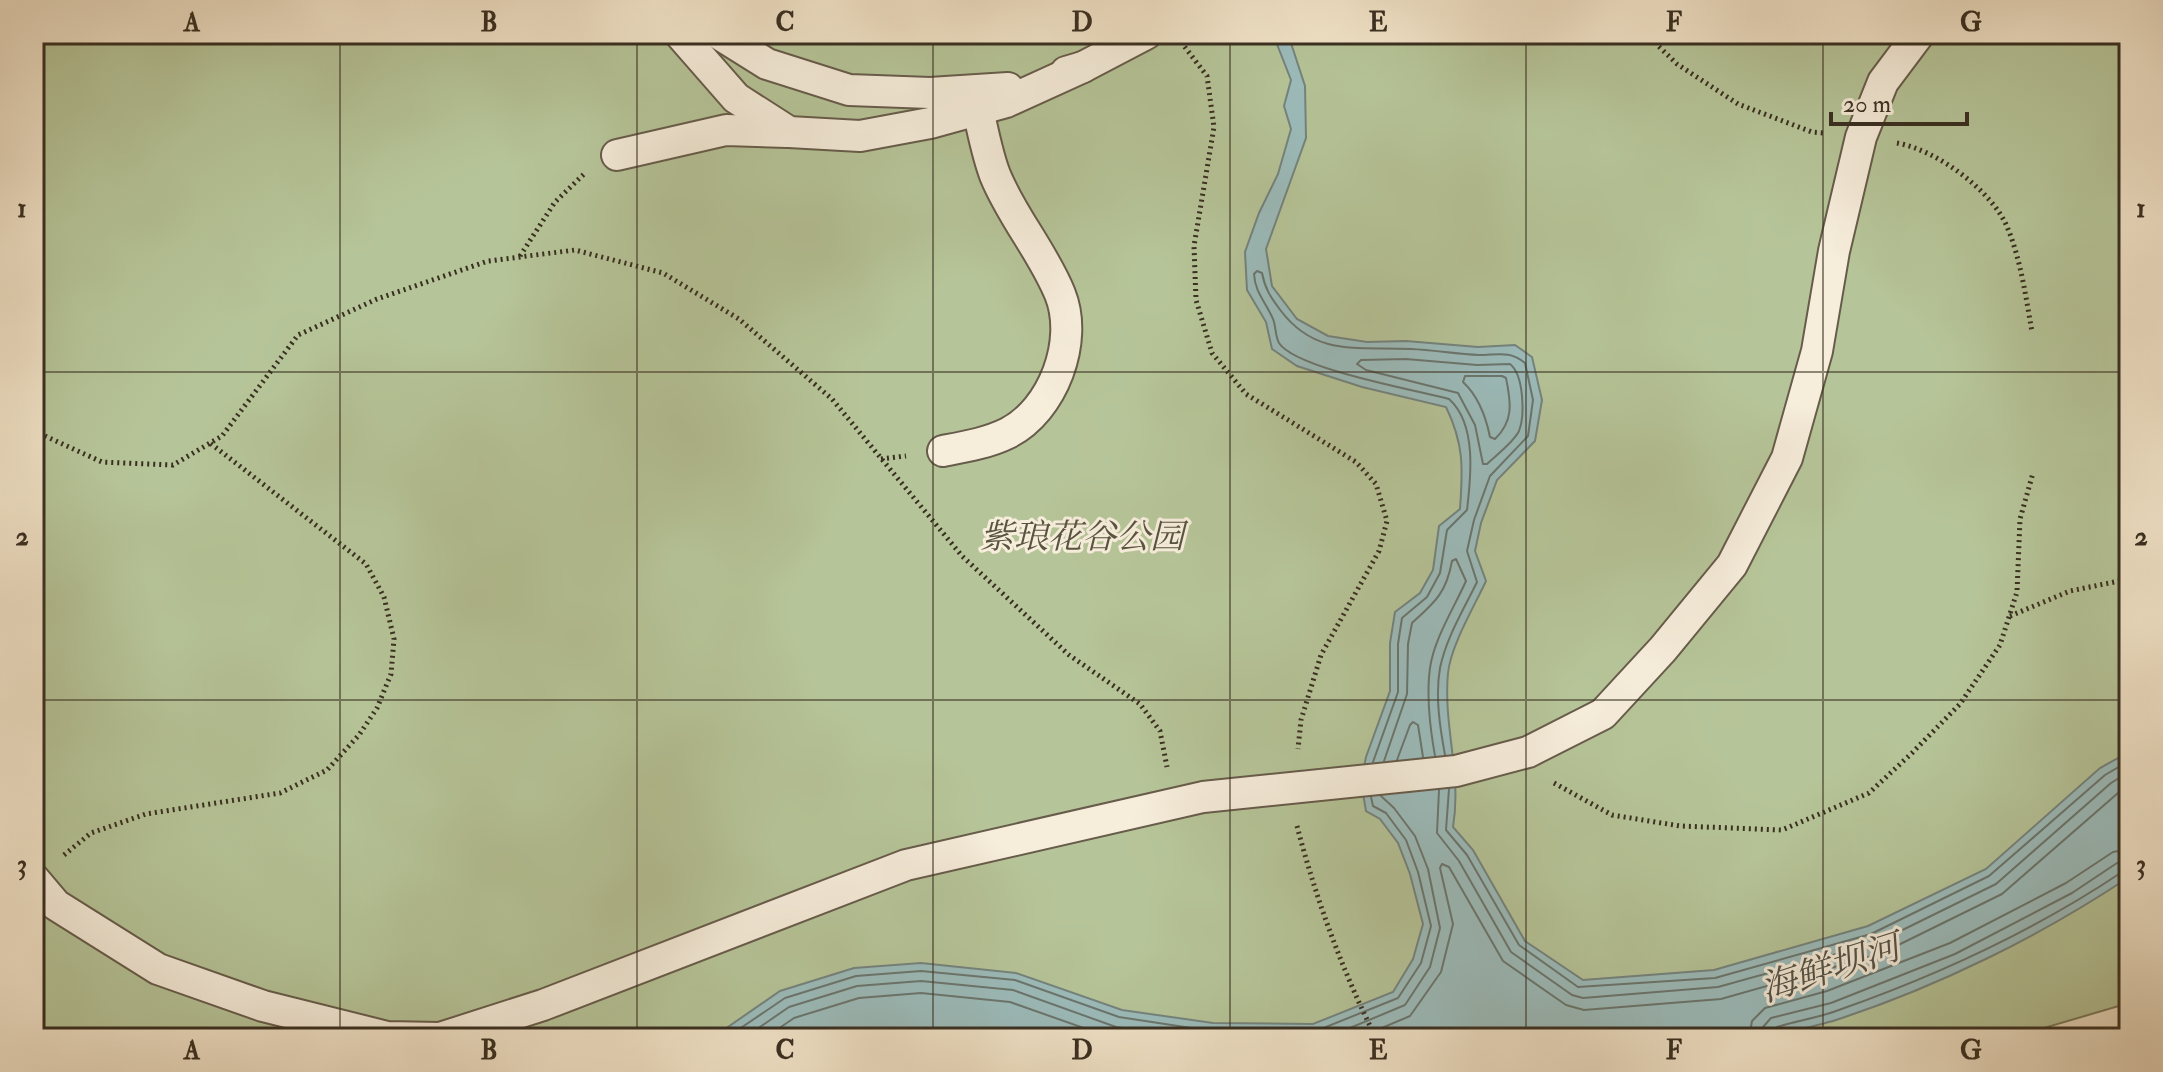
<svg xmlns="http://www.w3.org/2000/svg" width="2163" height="1072" viewBox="0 0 2163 1072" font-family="'IM FELL Double Pica','Noto Serif SC',serif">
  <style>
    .green { fill: #b6c599; stroke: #787a5d; stroke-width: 2 }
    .water { fill: #9cbdbd; stroke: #74847f; stroke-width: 2 }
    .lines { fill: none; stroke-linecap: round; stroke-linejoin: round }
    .shore { stroke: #6a766f; stroke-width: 2 }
    .pedestrian-casing { stroke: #675c4b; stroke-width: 34 }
    .path { stroke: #392f21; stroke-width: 5; stroke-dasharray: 2 4; stroke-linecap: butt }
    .pedestrian { stroke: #f6eddb; stroke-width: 30 }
    .grid { fill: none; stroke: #392f21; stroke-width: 2; stroke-opacity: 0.55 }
    .labels { text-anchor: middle; stroke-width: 6; stroke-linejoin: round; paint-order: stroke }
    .park-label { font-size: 34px; font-style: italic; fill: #58543f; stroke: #f6eddb }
    .water-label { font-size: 36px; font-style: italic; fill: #525248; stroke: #f6eddb }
    .neatline { fill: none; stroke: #392f21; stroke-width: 3 }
    .grid-label { font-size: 26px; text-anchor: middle; font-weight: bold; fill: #392f21 }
  </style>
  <rect width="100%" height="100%" fill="#f1e3c8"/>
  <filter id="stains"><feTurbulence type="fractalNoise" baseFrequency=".0025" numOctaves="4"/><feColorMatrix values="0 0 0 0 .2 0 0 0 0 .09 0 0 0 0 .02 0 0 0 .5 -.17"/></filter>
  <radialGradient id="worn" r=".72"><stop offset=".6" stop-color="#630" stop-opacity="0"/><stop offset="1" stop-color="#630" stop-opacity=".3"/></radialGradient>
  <polygon class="green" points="34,34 2129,34 2129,1003 2010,1038 34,1038"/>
  <path class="water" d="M1273,34H1288L1305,86L1306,138L1266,249L1272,286L1297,319L1328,336L1367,342L1406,341L1478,347L1515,345L1532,357L1542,400L1535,441L1497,480L1481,523L1475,551L1486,581C1474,607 1451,645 1448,673C1443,726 1462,774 1453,827L1473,850L1525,941L1583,980L1714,970L1868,926L1986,869L2100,768L2129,752V877C2041,936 1937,987 1836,1020C1813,1027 1788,1032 1765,1038H712L780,991L854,968L921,963L1016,973L1122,1010L1213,1023L1313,1024L1393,992L1413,959L1423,924L1410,874L1398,843L1380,819L1366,811L1361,782L1366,757L1390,691V643L1395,612L1420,593L1433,570L1439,526L1460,509C1463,468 1464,444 1446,407L1362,387L1297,366L1272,349L1266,322L1247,290L1245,252L1259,213L1278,174L1291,129L1284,106L1291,80Z"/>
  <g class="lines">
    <g class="shore">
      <path d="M1406,359L1477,365L1510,364C1524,375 1525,416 1519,431C1513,443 1496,455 1487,464H1483L1475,425L1458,393L1366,370L1357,364L1361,360Z"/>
      <path d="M1465,376H1502L1506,378C1511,402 1514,421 1495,439L1490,437C1486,417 1478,396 1463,382Z"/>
      <polyline points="1397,760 1410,725 1413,722 1418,725 1423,757"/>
      <path d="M1384,761L1407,694L1408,644L1412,623C1434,603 1446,594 1452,561L1456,559L1466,581C1454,608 1434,639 1430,668C1426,697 1430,728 1435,756"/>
      <path d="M1373,762L1398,692V644L1402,618L1427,597L1440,573L1447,530L1467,510C1471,477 1477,424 1449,399C1416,390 1296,369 1279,343C1275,336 1276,326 1273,319C1266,302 1255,293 1254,274L1257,271L1262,273C1265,289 1271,298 1281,311C1317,358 1360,346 1411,349C1434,350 1456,354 1479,355C1497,355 1510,350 1525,363L1533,400L1528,436L1490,476L1474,520L1467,551L1477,582C1464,609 1446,638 1440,668C1435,696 1440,728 1445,755"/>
      <polyline points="1449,789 1446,830 1467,855 1519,945 1578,987 1715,978 1871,934 1989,876 2105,775 2129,761"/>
      <polyline points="1439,790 1437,833 1459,861 1511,952 1572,995 1583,998 1718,987 1876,943 1996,884 2111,783 2129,772"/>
      <polyline points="726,1038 785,998 856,976 921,971 1015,980 1119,1017 1211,1031 1316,1031 1398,998 1421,963 1431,926 1418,872 1406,840 1386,813 1373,806 1371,797"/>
      <polyline points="744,1038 789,1007 857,986 921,981 1013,990 1116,1027 1188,1038"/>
      <polyline points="765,1038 794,1018 859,998 921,993 1010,1002 1112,1038"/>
      <polyline points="1326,1038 1405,1005 1430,967 1440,928 1428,869 1415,836 1394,808 1381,796"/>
      <polyline points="1358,1038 1410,1016 1441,972 1453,924 1440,868 1442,864 1449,867 1503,961 1566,1005 1584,1010 1721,999 1880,954 2002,894 2118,793 2129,786"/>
      <polyline points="1749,1038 1752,1021 1765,1008 1827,991 1950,943 2066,883 2113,852 2129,849"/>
      <polyline points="1761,1038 1763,1027 1771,1018 1831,1003 1955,954 2072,893 2117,863 2129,861"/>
      <path d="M1771,1038L1772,1031L1777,1027C1796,1021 1817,1018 1836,1011C1936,976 2034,931 2122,872L2129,871"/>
    </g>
    <g class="pedestrian-casing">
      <g id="pedestrian">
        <polyline points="680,34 736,98 789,132 860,136 930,123 1006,102 1083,67"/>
        <polyline points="719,34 767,64 849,90 930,93 1008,88"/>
        <polyline points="1066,72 1083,67 1146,34"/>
        <polyline points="617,155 726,130 787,132"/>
        <path d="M943,451C964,447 988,443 1008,433C1053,410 1079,341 1060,294C1043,252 1012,217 995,175C987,154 983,131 978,110"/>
        <polyline points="34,879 56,905 158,969 263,1006 387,1037 440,1038 543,1005 906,865 1203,797 1456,771 1528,752 1603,714 1663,649 1732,565 1787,458 1817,351 1834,251 1861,137 1883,82 1919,34"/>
      </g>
    </g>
    <g class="path">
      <polyline points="1646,34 1677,64 1738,104 1812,132 1824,133"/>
      <polyline points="1181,42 1207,76 1214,127 1194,246 1196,300 1212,353 1246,394 1356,462 1376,484 1387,521 1379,551 1321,655 1301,720 1298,749"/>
      <path d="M1897,143C1937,150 1993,191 2008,229C2021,261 2026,298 2032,332"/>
      <polyline points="520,256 555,202 585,173"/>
      <polyline points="34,431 102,462 173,465 222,436 298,335 377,299 488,261 575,250 663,273 739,319 832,399 962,556 1069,655 1140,704 1160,731 1167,767"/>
      <polyline points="881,459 906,456"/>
      <polyline points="2010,616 2070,591 2129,579"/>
      <polyline points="1554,783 1612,815 1680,826 1782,830 1869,793 1912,753 1960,704 2000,645 2017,592 2020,519 2033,473"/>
      <path d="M1297,826C1316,899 1342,970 1376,1038"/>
      <polyline points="64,855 91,833 146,814 280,793 327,770 359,735 377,708 391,674 394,639 384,597 366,564 210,443"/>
    </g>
    <use href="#pedestrian" class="pedestrian"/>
  </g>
  <path class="grid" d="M340,34V1038M637,34V1038M933,34V1038M1230,34V1038M1526,34V1038M1823,34V1038M34,372H2129M34,700H2129"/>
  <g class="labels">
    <g class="park-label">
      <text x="1082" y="548">紫琅花谷公园</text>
    </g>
    <g class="water-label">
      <text transform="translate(1830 967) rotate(-18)" y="13">海鲜坝河</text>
    </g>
  </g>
  <rect width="2163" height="1072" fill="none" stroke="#f1e3c8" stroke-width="88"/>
  <path d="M1831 112v12h136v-12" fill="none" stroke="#392f21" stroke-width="4"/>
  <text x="1843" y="112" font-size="24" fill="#392f21" stroke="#f6eddb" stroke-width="6" paint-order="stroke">20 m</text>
  <rect x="44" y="44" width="2075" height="984" class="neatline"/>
  <g class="grid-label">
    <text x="192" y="31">A</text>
    <text x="489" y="31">B</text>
    <text x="785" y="31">C</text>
    <text x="1082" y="31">D</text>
    <text x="1378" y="31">E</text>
    <text x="1674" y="31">F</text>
    <text x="1971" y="31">G</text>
    <text x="22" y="217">1</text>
    <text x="2141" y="217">1</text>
    <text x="22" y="545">2</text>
    <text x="2141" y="545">2</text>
    <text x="22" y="873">3</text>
    <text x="2141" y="873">3</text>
    <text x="192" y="1059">A</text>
    <text x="489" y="1059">B</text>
    <text x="785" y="1059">C</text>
    <text x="1082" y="1059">D</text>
    <text x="1378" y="1059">E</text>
    <text x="1674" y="1059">F</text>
    <text x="1971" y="1059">G</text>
  </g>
  <rect width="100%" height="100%" filter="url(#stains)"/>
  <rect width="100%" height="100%" fill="url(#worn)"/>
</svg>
